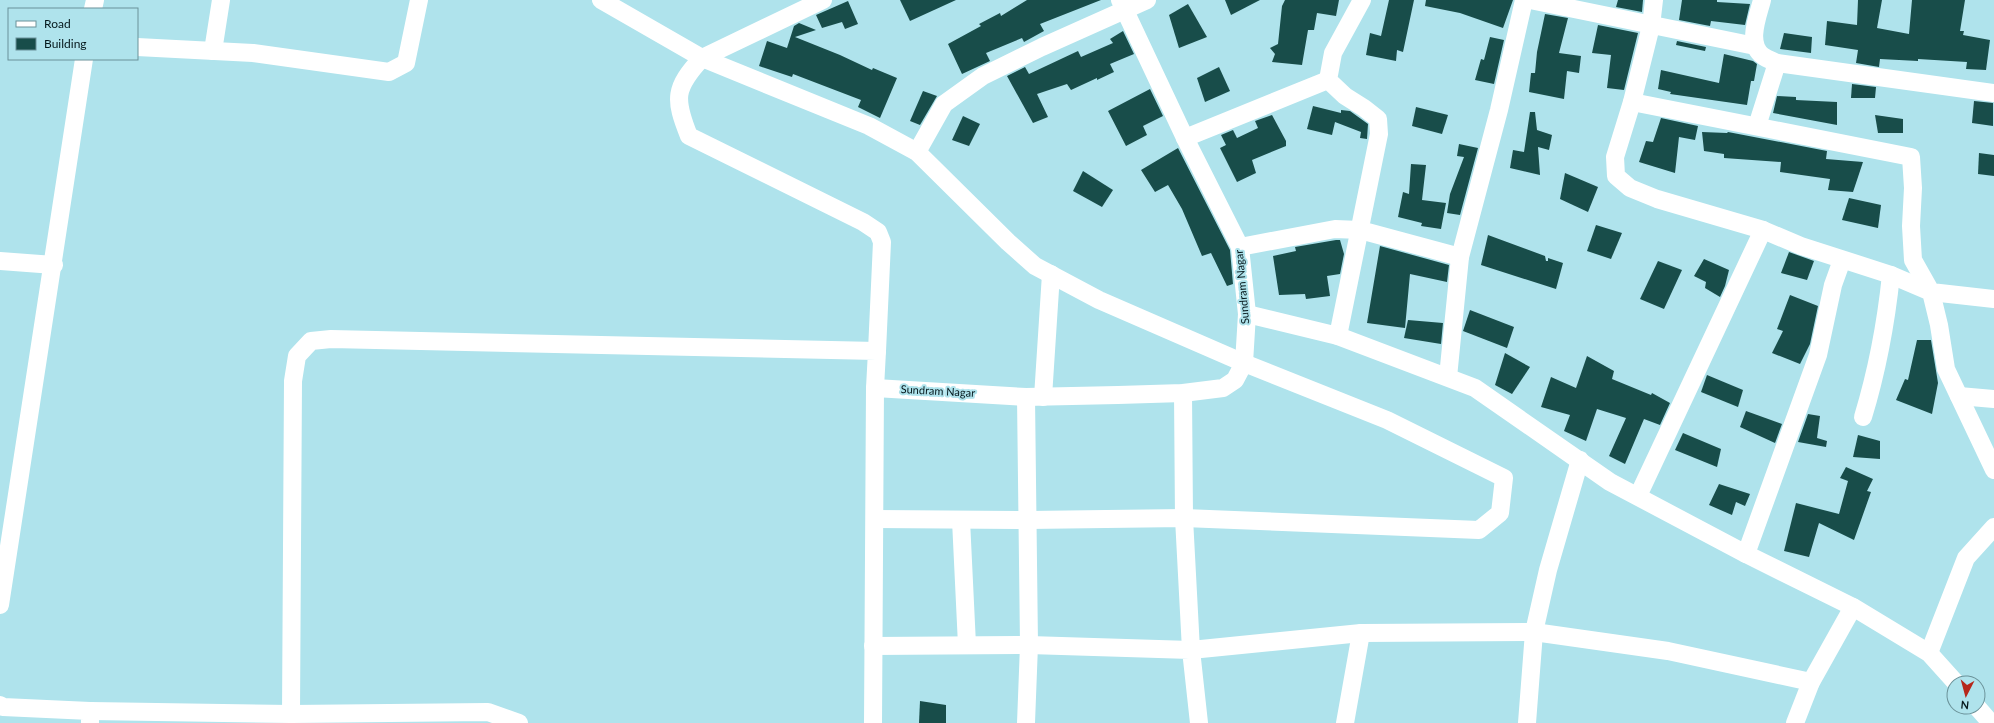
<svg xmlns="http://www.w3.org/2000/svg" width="1994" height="723" viewBox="0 0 1994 723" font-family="Lato,sans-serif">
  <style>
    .building { fill: #184d4a }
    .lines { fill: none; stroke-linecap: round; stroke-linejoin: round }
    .street { stroke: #fff; stroke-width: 18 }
    .labels { text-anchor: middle; stroke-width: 4; stroke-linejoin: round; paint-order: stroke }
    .street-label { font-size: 11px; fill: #05181c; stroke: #afe3ec }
  </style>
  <rect width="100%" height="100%" fill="#afe3ec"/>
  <g class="building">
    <polygon points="900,0 956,0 910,21"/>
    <polygon points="1027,0 1101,0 1040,24 1044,31 1024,42 1022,38 986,53 990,61 962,74 948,44 981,26 979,24 1000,13 1001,16"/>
    <polygon points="1225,0 1260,0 1231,15"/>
    <polygon points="1285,0 1339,0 1336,16 1317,13 1314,30 1308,30 1302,65 1272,62 1275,54 1270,48 1278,44 1282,6"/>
    <polygon points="1389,0 1414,0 1403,52 1397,50 1396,61 1366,55 1370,33 1381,36"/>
    <polygon points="1426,0 1513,0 1503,28 1460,13 1425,6"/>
    <polygon points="1618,0 1643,0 1642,12 1616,7"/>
    <polygon points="1682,0 1717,0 1717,2 1750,4 1745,25 1711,21 1710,26 1679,20"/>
    <polygon points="1858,0 1882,0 1877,28 1909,34 1912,0 1965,0 1960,31 1964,31 1963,35 1990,40 1986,70 1966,69 1967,62 1918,59 1918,61 1880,59 1879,67 1856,63 1858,50 1825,45 1827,21 1857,25"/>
    <polygon points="848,1 858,24 845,29 842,22 822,28 816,15"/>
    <polygon points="1188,4 1207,37 1179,48 1169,15"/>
    <polygon points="1545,14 1568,18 1559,53 1581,56 1579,73 1567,71 1564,99 1529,92 1531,73 1535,73 1537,52"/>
    <polygon points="799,23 816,30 795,37 840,55 872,70 873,68 897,78 880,118 858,107 861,100 793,74 792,77 759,66 767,41 787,48 794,26"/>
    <polygon points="1598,25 1638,33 1624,90 1607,88 1611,55 1592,53"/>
    <polygon points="1123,31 1134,54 1110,64 1114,72 1097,80 1097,78 1071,90 1067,84 1037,94 1048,117 1033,123 1007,76 1025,67 1029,74 1078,51 1081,57 1113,43 1110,39"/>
    <polygon points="1784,33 1812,37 1811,53 1780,49"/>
    <polygon points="1490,37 1504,40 1494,84 1475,80 1481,59 1484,60"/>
    <polygon points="1677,41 1706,47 1705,51 1676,45"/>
    <polygon points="1724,54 1753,61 1757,64 1754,81 1751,81 1747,105 1670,94 1671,92 1658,89 1661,70 1719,83"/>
    <polygon points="1219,67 1230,91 1205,102 1197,78"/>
    <polygon points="1852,84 1876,87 1875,98 1851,98"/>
    <polygon points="1150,89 1163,116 1143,126 1147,135 1126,146 1108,111"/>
    <polygon points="923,91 937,96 920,125 910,121"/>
    <polygon points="1777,96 1796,97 1796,100 1837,102 1837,125 1773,113"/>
    <polygon points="1974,101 1993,103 1993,126 1972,123"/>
    <polygon points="1313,106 1341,113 1341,110 1350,111 1368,124 1367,139 1360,138 1361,132 1335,122 1332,135 1307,129"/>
    <polygon points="1416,107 1448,115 1442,134 1412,126"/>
    <polygon points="1530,112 1535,112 1537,130 1552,135 1549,150 1538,147 1540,175 1510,168 1513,150 1524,152"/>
    <polygon points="1272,115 1286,141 1286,146 1252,160 1256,173 1237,182 1220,148 1226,145 1221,135 1233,130 1237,138 1258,128 1255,121"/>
    <polygon points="1875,115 1903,119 1903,133 1878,133"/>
    <polygon points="963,116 980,124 969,146 952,140"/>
    <polygon points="1661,118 1698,126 1695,140 1679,137 1675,173 1639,162 1646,141 1653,142"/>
    <polygon points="1702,132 1727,133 1728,132 1827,151 1826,159 1863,162 1853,192 1828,190 1830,179 1780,172 1781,162 1724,158 1724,154 1704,151"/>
    <polygon points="1459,144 1478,148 1460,215 1447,213 1450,194 1464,157 1457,156"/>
    <polygon points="1178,148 1230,250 1233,284 1227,286 1211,253 1202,256 1182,209 1168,185 1155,192 1141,170"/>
    <polygon points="1979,153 1994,155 1994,176 1978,174"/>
    <polygon points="1411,164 1426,165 1422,200 1446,203 1441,229 1421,226 1422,223 1398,217 1403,192 1409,194"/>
    <polygon points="1083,171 1113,190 1102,207 1073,191"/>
    <polygon points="1565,173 1598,187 1588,212 1560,199"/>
    <polygon points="1849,198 1881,205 1878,228 1842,220"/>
    <polygon points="1596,225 1622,233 1611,259 1587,251"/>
    <polygon points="1488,235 1545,256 1546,261 1548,261 1548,258 1563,263 1556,289 1481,265"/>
    <polygon points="1336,240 1340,240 1344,254 1340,274 1327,276 1330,296 1306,299 1305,294 1279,295 1273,256 1296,251 1295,247"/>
    <polygon points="1380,246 1449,265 1447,282 1410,274 1405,328 1367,323"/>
    <polygon points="1789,252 1814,261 1807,280 1781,273"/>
    <polygon points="1704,259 1729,270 1725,286 1720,297 1705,288 1706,282 1694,276"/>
    <polygon points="1658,261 1682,270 1664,309 1640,299"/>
    <polygon points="1790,295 1818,306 1810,344 1800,364 1772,353 1783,331 1777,329"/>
    <polygon points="1470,310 1514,327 1507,348 1463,331"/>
    <polygon points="1408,320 1443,323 1441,344 1404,338"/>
    <polygon points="1917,340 1931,340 1938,383 1932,414 1896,400 1905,379 1908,380"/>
    <polygon points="1505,353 1530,367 1512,394 1495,385"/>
    <polygon points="1587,356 1614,371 1612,379 1651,395 1652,393 1670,403 1660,425 1644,419 1625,464 1609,456 1626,418 1597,409 1586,441 1564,431 1570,415 1541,407 1551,377 1576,388"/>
    <polygon points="1707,375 1743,390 1738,407 1701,392"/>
    <polygon points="1746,411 1782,424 1775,443 1740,427"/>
    <polygon points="1808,414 1820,416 1817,438 1827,441 1826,447 1798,442"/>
    <polygon points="1683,433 1721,449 1717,467 1675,450"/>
    <polygon points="1858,435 1880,441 1880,459 1853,457"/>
    <polygon points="1846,467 1873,479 1867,491 1871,492 1854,540 1819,523 1809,557 1784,551 1796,503 1839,514 1848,481 1840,478"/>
    <polygon points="1719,484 1750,494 1745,506 1736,502 1732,515 1709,505"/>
    <polygon points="920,701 946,705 946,723 919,723"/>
  </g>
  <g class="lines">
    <g class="street">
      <polyline points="601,0 702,58 869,126 917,152 1008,242 1035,266 1099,300 1244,363 1387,420 1504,478 1500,513 1479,530 1184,518 1028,520 875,519"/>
      <path d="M823,0L702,58C674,88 674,99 689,136L863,222L878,232L882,242L877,351"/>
      <polyline points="1530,0 1755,46"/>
      <polyline points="1654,0 1651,26 1632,102 1615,157 1616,176 1630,188 1657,199 1763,230 1801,246 1891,275 1931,292 1939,325 1946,369 1994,470"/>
      <path d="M1762,0C1758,16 1746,44 1763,56C1767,59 1773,61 1777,63L1994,93"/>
      <polyline points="93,9 95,0"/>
      <polyline points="137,47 253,53 389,72 406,63 419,0"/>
      <polyline points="213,51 221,0"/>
      <polyline points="1632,102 1911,157 1913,188 1911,226 1913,260 1931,292 1994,299"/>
      <polyline points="1757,126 1777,63"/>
      <polyline points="1185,138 1328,80"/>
      <polyline points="917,152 944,104 983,76 1042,47 1147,0"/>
      <polyline points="1240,247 1335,229 1360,230 1460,257"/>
      <polyline points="0,261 54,265"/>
      <polyline points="1247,314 1338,336 1475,388 1610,482 1746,554 1853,607 1929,653 1956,683"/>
      <polyline points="1338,336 1379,134 1378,119 1364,108 1345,96 1328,80 1333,53 1362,0"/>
      <polyline points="1448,377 1460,257 1499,110 1524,0"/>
      <polyline points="875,388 1026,397 1118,395 1183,393 1223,388 1235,380 1244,363 1247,314 1240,247 1185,138 1120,0"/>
      <polyline points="1183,393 1184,518 1191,650 1361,633 1534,632 1668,651 1811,682"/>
      <polyline points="1959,396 1994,399"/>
      <polyline points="1043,397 1051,274"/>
      <path d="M1863,417C1877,371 1886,323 1891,275"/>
      <polyline points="1638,496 1763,230"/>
      <polyline points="961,520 967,645"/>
      <polyline points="1746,554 1818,355 1833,285 1842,260"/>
      <polyline points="0,605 84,59"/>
      <polyline points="873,646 1029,645 1191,650 1199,723"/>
      <polyline points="1929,653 1966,558 1994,527"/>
      <polyline points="0,705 3,707 90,711 90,722"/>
      <polyline points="1977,707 1991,723"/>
      <polyline points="90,711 291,714 488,712 519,723"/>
      <polyline points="291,714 293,381 297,356 311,341 331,339 877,351 875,388 873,723"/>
      <polyline points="1026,723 1029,645 1026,397"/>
      <polyline points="1345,723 1361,633"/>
      <polyline points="1527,723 1534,632 1548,570 1580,460"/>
      <polyline points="1795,723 1811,682 1853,607"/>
    </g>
  </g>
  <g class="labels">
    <g class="street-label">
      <text transform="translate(1242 287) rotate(-95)" y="4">Sundram Nagar</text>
      <text transform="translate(938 391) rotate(3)" y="4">Sundram Nagar</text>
    </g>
  </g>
  <rect x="8" y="8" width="130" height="52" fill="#afe3ec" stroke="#6b9299"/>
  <rect x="16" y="21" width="20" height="6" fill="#ffffff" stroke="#6b9299"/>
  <text x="44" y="28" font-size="12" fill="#05181c">Road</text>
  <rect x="16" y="38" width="20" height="12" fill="#184d4a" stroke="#6b9299"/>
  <text x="44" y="48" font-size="12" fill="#05181c">Building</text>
  <g transform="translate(1966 695) rotate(186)"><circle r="19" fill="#afe3ec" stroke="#6b9299"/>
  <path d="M0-3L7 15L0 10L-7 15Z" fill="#b6281b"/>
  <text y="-6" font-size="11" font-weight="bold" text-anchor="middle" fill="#05181c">N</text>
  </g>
</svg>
